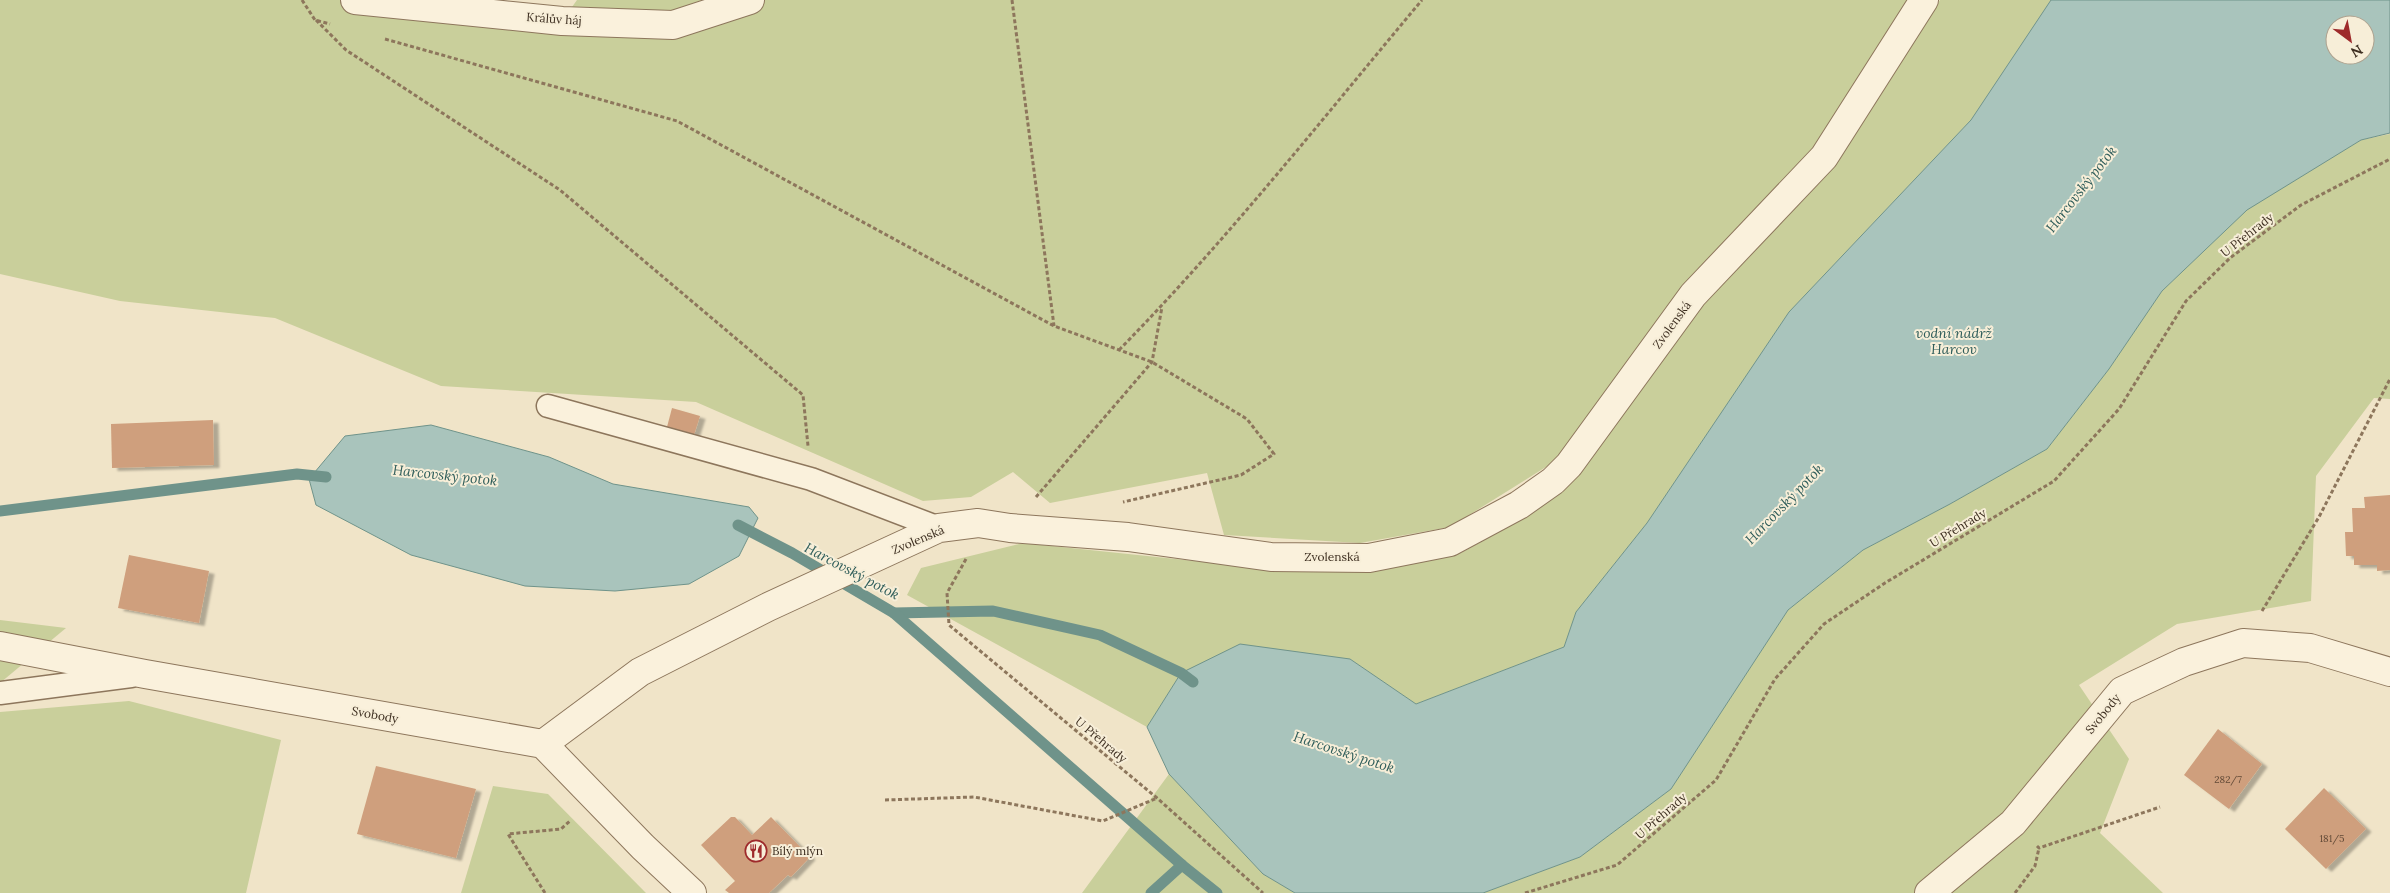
<svg xmlns="http://www.w3.org/2000/svg" width="2390" height="893" viewBox="0 0 2390 893" font-family="Lora,serif">
  <style>
    .green { fill: #c9cf9b }
    .water { fill: #a9c4bc; stroke: #6f938a; fill-rule: evenodd }
    .lines { fill: none; stroke-linecap: round; stroke-linejoin: round }
    .stream { stroke: #6f938a; stroke-width: 11 }
    .building { fill: #cf9f7d; filter: url(#shadow) }
    .lane-casing { stroke: #8d765c; stroke-width: 25 }
    .street-casing { stroke: #8d765c; stroke-width: 30 }
    .path { stroke: #8d765c; stroke-width: 3; stroke-dasharray: 4 2.5; stroke-linecap: butt }
    .lane { stroke: #faf1dc; stroke-width: 22 }
    .street { stroke: #faf1dc; stroke-width: 28 }
    .labels { text-anchor: middle; stroke-width: 4; stroke-linejoin: round; paint-order: stroke }
    .number-label { font-size: 10px; fill: #624a37 }
    .street-label { font-size: 12px; fill: #3d2e20; stroke: #f7eed8 }
    .poi-label { font-size: 12px; fill: #3d2e20; stroke: #f7eed8; text-anchor: start }
    .water-label { font-size: 14px; font-style: italic; fill: #2f5d5a; stroke: #f7eed8 }
  </style>
  <defs>
    <filter id="shadow"><feDropShadow dx="5.5" dy="3" stdDeviation="1" flood-color="#0004"/></filter>
  </defs>
  <rect width="100%" height="100%" fill="#f0e4c8"/>
  <g class="green">
    <polygon points="0,0 355,0 562,21 577,0 1912,0 1820,147 1557,460 1450,527 1360,543 1224,535 1207,473 1050,503 1013,472 971,497 923,501 696,402 441,386 275,318 120,301 0,274"/>
    <polygon points="1940,0 2051,0 1971,120 1789,312 1647,523 1576,612 1564,647 1416,704 1350,659 1181,673 1147,727 907,595 921,568 1023,543 1262,568 1368,571 1461,553 1515,523 1573,473 1711,294 1828,173"/>
    <polygon points="2390,134 2390,399 2374,398 2316,476 2311,601 2177,624 2079,685 2129,759 2100,833 2163,893 1483,893 1580,857 1671,789 1788,610 1863,550 1950,504 2047,449 2109,369 2162,291 2247,209 2361,140"/>
    <polygon points="0,620 66,628 0,683"/>
    <polygon points="129,701 281,740 246,893 0,893 0,712"/>
    <polygon points="1169,774 1263,874 1295,893 1082,893"/>
    <polygon points="493,786 548,794 646,893 461,893"/>
  </g>
  <g class="water">
    <path d="M2051,0H2390V133L2361,140L2247,210L2162,291L2109,369L2047,449L1950,504L1863,550L1788,610L1671,789L1580,857L1483,893H1295L1263,874L1169,774L1147,727L1181,673L1240,644L1350,659L1416,704L1564,647L1576,612L1647,523L1789,312L1971,120ZM2335,25H2365V55H2335Z"/>
    <polygon points="431,425 549,457 613,484 749,507 758,518 739,556 689,584 615,591 525,586 411,555 316,505 309,479 345,436"/>
  </g>
  <g class="lines">
    <g class="stream">
      <polyline points="0,511 297,474 326,477"/>
      <polyline points="738,525 792,553 894,613 993,611 1100,635 1181,673 1193,682"/>
      <polyline points="894,613 1182,865"/>
      <polyline points="1151,893 1182,865 1217,893"/>
    </g>
  </g>
  <g class="building">
    <polygon points="672,408 700,416 694,435 667,427"/>
    <polygon points="213,420 214,465 112,468 111,424"/>
    <polygon points="2390,495 2390,570 2377,571 2377,565 2354,565 2354,556 2346,556 2345,532 2353,532 2352,508 2365,508 2364,497"/>
    <polygon points="129,555 209,571 199,623 118,608"/>
    <polygon points="2218,729 2262,764 2229,809 2184,775"/>
    <polygon points="376,766 476,789 456,858 357,834"/>
    <polygon points="2324,788 2366,829 2326,869 2285,829"/>
    <polygon points="731,817 735,817 752,835 771,817 810,857 791,877 788,875 769,893 729,893 725,890 735,881 701,845"/>
  </g>
  <g class="lines">
    <g class="lane-casing">
      <g id="lane">
        <polyline points="548,406 811,479 939,528"/>
        <polyline points="0,693 131,676"/>
      </g>
    </g>
    <g class="street-casing">
      <g id="street">
        <polyline points="355,0 562,21 673,25 750,0"/>
        <polyline points="0,646 145,674 543,744 643,847 692,893"/>
        <polyline points="543,744 640,672 768,607 939,528 978,523 1010,528 1128,537 1271,557 1369,558 1450,542 1519,505 1553,481 1569,465 1693,295 1824,157 1924,0"/>
        <polyline points="1929,893 2013,823 2122,691 2184,662 2243,643 2310,648 2390,672"/>
      </g>
    </g>
    <g class="path">
      <polyline points="302,0 315,20 330,24"/>
      <polyline points="1012,0 1054,326"/>
      <polyline points="316,20 346,50 560,190 803,395 808,446"/>
      <polyline points="385,39 677,121 1054,326 1152,362 1247,419 1274,454 1241,475 1123,502"/>
      <path d="M1119,350C1227,240 1323,118 1422,0"/>
      <polyline points="1036,497 1152,362 1162,307"/>
      <polyline points="966,559 947,593 949,625 1157,798 1263,893"/>
      <polyline points="2262,611 2319,517 2390,379"/>
      <polyline points="885,800 974,797 1103,821 1157,798"/>
      <polyline points="2037,846 2039,848 2160,807"/>
      <polyline points="545,893 508,834 561,829 571,820"/>
      <polyline points="1525,893 1617,865 1716,780 1775,679 1824,624 1885,583 2054,481 2119,409 2186,301 2230,258 2301,205 2390,159"/>
      <polyline points="2015,893 2035,866 2039,848"/>
    </g>
    <use href="#lane" class="lane"/>
    <use href="#street" class="street"/>
  </g>
  <defs>
    <g id="restaurant-ring" transform="scale(1.125)"><circle r="9.5" fill="#f7eed8" stroke="#9e2a2b" stroke-width="1.5"/><path d="M-5-6h1v4h1v-4h1v4h1v-4h1v5L-1.5 .5V6h-2V.5L-5-1ZM5-6V6H3V1.5H1.5Q1.5-4 5-6Z" fill="#9e2a2b"/></g>
  </defs>
  <g fill-rule="evenodd">
    <use href="#restaurant-ring" x="756" y="851"/>
  </g>
  <g class="labels">
    <g class="number-label">
      <text x="2228" y="783">282/7</text>
      <text x="2332" y="842">181/5</text>
    </g>
    <g class="street-label">
      <text transform="translate(554 19) rotate(4)" y="4">Králův háj</text>
      <text transform="translate(2247 235) rotate(-38)" y="4">U Přehrady</text>
      <text transform="translate(1672 325) rotate(-54)" y="4">Zvolenská</text>
      <text transform="translate(1958 528) rotate(-31)" y="4">U Přehrady</text>
      <text transform="translate(918 540) rotate(-23)" y="4">Zvolenská</text>
      <text x="1332" y="561">Zvolenská</text>
      <text transform="translate(2103 714) rotate(-51)" y="4">Svobody</text>
      <text transform="translate(375 715) rotate(10)" y="4">Svobody</text>
      <text transform="translate(1101 740) rotate(40)" y="4">U Přehrady</text>
      <text transform="translate(1661 816) rotate(-41)" y="4">U Přehrady</text>
    </g>
    <g class="poi-label">
      <text x="772" y="855">Bílý mlýn</text>
    </g>
    <g class="water-label">
      <text transform="translate(2081 189) rotate(-52)" y="5">Harcovský potok</text>
      <text x="1954" y="338">vodní nádrž<tspan x="1954" dy="16">Harcov</tspan></text>
      <text transform="translate(445 475) rotate(6)" y="5">Harcovský potok</text>
      <text transform="translate(1784 504) rotate(-46)" y="5">Harcovský potok</text>
      <text transform="translate(852 571) rotate(28)" y="5">Harcovský potok</text>
      <text transform="translate(1344 752) rotate(18)" y="5">Harcovský potok</text>
    </g>
  </g>
  <g transform="translate(2350 40) rotate(148)"><circle r="24" fill="#f7eed8" stroke="#ada18e"/>
  <path d="M0-4L9 19L0 12L-9 19Z" fill="#9e2a2b"/>
  <text y="-8" font-size="14" font-weight="bold" text-anchor="middle" fill="#3d2e20">N</text>
  </g>
</svg>
